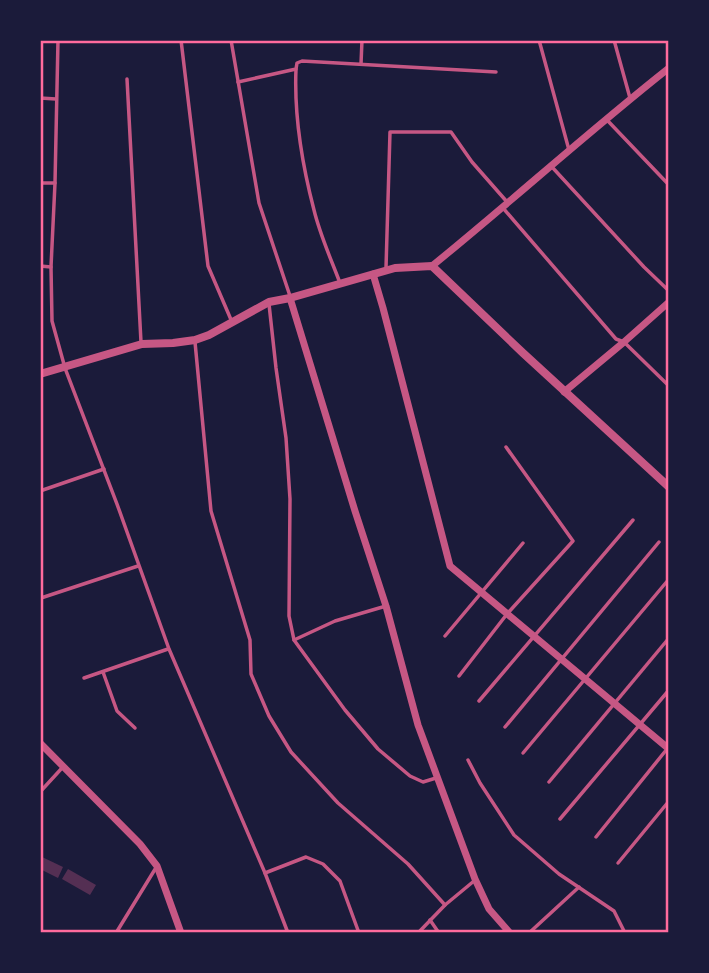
<svg xmlns="http://www.w3.org/2000/svg" width="709" height="973" viewBox="0 0 709 973" font-family="Lora,serif">
  <style>
    .building { fill: #542f53 }
    .lines { fill: none; stroke-linecap: round; stroke-linejoin: round }
    .service { stroke: #c65784; stroke-width: 3.5 }
    .minor { stroke: #c65784; stroke-width: 7 }
    .tertiary { stroke: #c65784; stroke-width: 8 }
    .neatline { fill: none; stroke: #ff6b9d; stroke-width: 2.5 }
  </style>
  <rect width="100%" height="100%" fill="#1b1b3a"/>
  <g class="building">
    <polygon points="40,856 63,867 58,878 40,869"/>
    <polygon points="68,869 96,885 90,895 62,879"/>
  </g>
  <g class="lines">
    <g class="service">
      <polyline points="58,40 55,183 51,267 52,321 65,368 117,504 169,649 265,873 288,933"/>
      <polyline points="181,40 208,266 232,322"/>
      <polyline points="231,40 259,203 290,296"/>
      <polyline points="539,40 569,150"/>
      <polyline points="614,40 630,98"/>
      <polyline points="361,64 362,40"/>
      <path d="M296,69C294,116 302,164 314,210C320,235 331,259 340,283"/>
      <polyline points="127,79 141,342"/>
      <polyline points="238,82 296,69 297,63 302,61 496,72"/>
      <polyline points="40,98 56,99"/>
      <polyline points="607,120 669,185"/>
      <polyline points="552,167 644,267 669,291"/>
      <polyline points="40,183 55,183"/>
      <polyline points="503,208 616,339 624,342 669,386"/>
      <polyline points="40,266 51,267"/>
      <polyline points="386,268 390,132 451,132 472,162 508,203"/>
      <polyline points="269,304 276,368 286,438 290,499 289,616 294,640 345,710 378,749 410,776 423,782 436,778"/>
      <polyline points="195,342 211,511 250,640 251,674 269,716 291,752 338,803 408,864 445,905"/>
      <polyline points="40,491 104,469"/>
      <polyline points="41,598 138,566"/>
      <polyline points="445,636 523,543"/>
      <polyline points="294,640 335,621 386,606"/>
      <polyline points="103,672 117,711 135,728"/>
      <polyline points="459,676 507,614 573,541 506,447"/>
      <polyline points="84,678 168,649"/>
      <polyline points="479,701 633,520"/>
      <polyline points="505,727 659,542"/>
      <polyline points="523,753 669,579"/>
      <polyline points="468,760 480,783 514,835 559,874 614,911 625,933"/>
      <polyline points="549,782 669,638"/>
      <polyline points="40,792 62,768"/>
      <polyline points="560,819 669,690"/>
      <polyline points="596,837 667,749"/>
      <polyline points="618,863 669,801"/>
      <polyline points="265,873 306,857 323,864 340,881 359,933"/>
      <polyline points="430,920 439,933"/>
      <polyline points="116,933 157,866"/>
      <polyline points="418,933 445,905 474,881"/>
      <polyline points="529,933 579,887"/>
    </g>
    <g class="minor">
      <path d="M432,266C512,201 588,132 669,68"/>
      <polyline points="373,274 383,308 450,566 669,749"/>
      <polyline points="290,298 355,511 386,606 418,725 475,879 489,909 510,933"/>
      <polyline points="564,392 624,342 669,302"/>
      <polyline points="40,743 140,844 157,866 181,933"/>
    </g>
    <polyline class="tertiary" points="40,374 142,344 173,343 195,340 209,335 269,302 290,298 395,268 432,266 523,353 669,487"/>
  </g>
  <rect width="709" height="973" fill="none" stroke="#1b1b3a" stroke-width="84"/>
  <rect x="42" y="42" width="625" height="889" class="neatline"/>
</svg>
